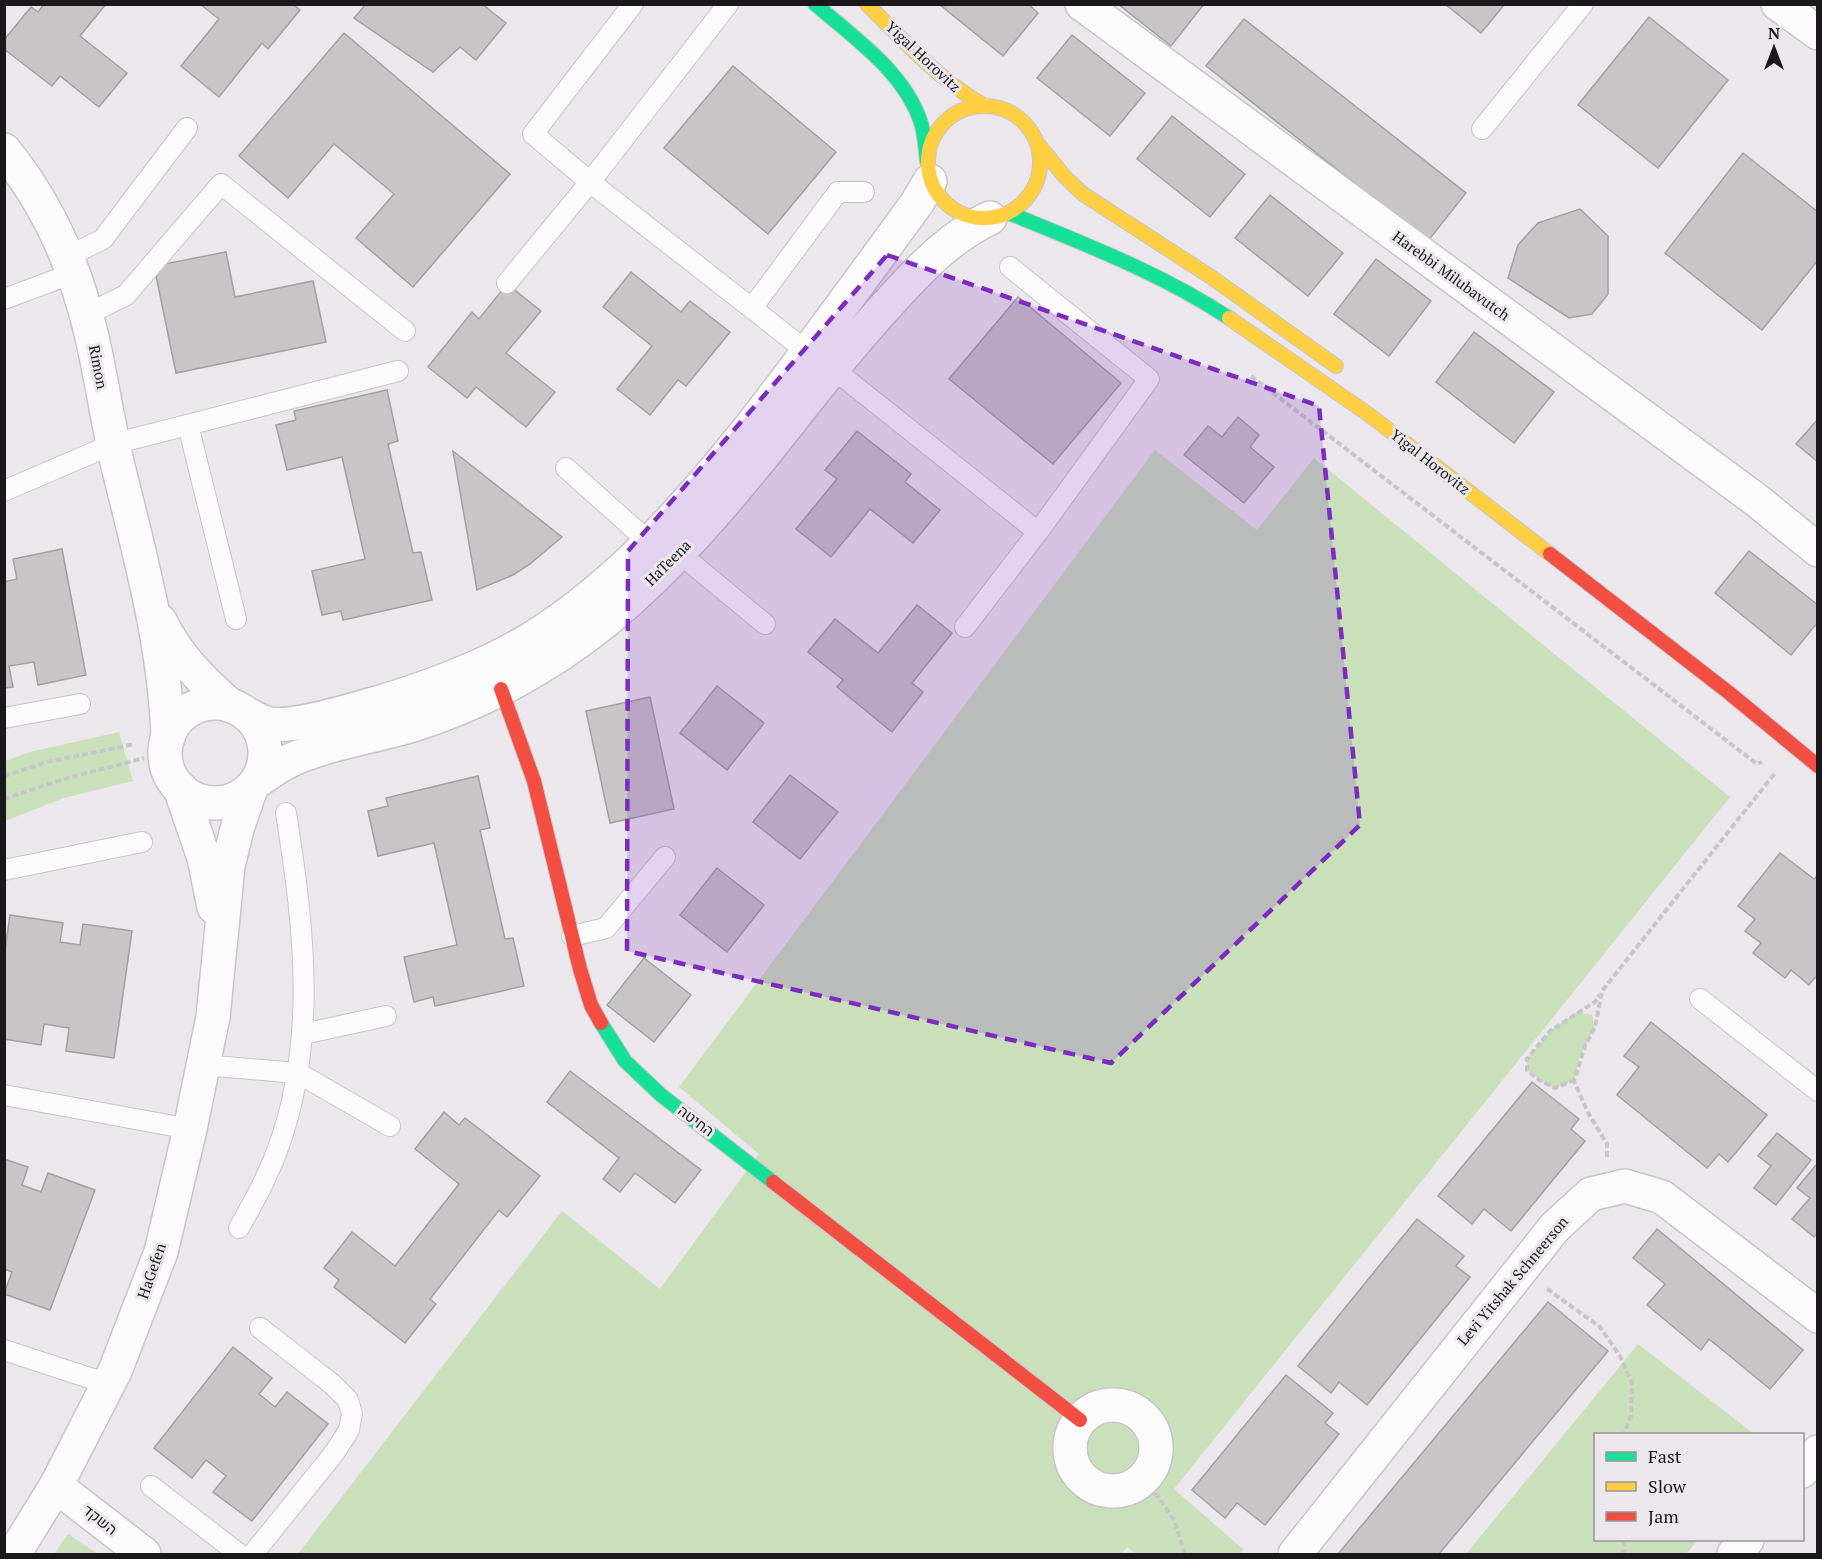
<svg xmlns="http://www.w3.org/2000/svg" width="1822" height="1559" viewBox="0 0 1822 1559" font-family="'PT Serif',Heebo,serif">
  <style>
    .green { fill: #c9e0bb }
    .building { fill: #c8c5c6; stroke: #a3a0a2; stroke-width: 1.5 }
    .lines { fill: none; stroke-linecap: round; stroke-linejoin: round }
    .lane-casing { stroke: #c8c5c8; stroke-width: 22 }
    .street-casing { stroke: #c8c5c8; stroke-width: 36 }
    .fast-casing { stroke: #c8c5c8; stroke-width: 16 }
    .slow-casing { stroke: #c8c5c8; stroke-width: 16 }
    .jam-casing { stroke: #c8c5c8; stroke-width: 16 }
    .path { stroke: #c7c6c7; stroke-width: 4; stroke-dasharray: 6 3; stroke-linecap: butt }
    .lane { stroke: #fcfbfc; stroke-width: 20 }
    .street { stroke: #fcfbfc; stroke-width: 33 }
    .fast { stroke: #16e098; stroke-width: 14 }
    .slow { stroke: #ffcf43; stroke-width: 14 }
    .jam { stroke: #f24e42; stroke-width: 14 }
    .marked { fill: #7b2cbf; fill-opacity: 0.2; stroke: #7b2cbf; stroke-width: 4.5; stroke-dasharray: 12 8; stroke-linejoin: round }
    .labels { text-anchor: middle; stroke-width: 6; stroke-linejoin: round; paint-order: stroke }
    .street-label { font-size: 15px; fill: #1a181a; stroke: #ece6ed }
  </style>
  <rect width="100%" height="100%" fill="#ebe7ec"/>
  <g class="green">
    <polygon points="1155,450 1257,530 1314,458 1730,797 1174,1489 1244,1550 1240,1554 1136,1554 1127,1547 1121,1554 298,1554 562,1211 660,1289 759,1154 679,1087"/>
    <polygon points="119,732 133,781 64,798 5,821 5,761 30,752"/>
    <polygon points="1577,1012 1592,1015 1595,1027 1580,1056 1574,1081 1555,1088 1539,1080 1527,1070 1527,1059 1550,1031"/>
    <polygon points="1638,1344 1754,1434 1596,1434 1596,1540 1698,1540 1686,1554 1466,1554"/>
    <polygon points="68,1534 98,1554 54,1554"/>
  </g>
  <g class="building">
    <polygon points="44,4 106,4 80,36 127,73 99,107 60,76 52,86 4,49 4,40 31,7 38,12"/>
    <polygon points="200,4 293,4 300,10 268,49 262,43 219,97 181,66 219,19"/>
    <polygon points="366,4 482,4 506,23 476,60 460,47 433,72 354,18"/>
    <polygon points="939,4 1028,4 1038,13 1003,56"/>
    <polygon points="1118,4 1204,4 1171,46"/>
    <polygon points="1445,4 1505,4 1481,33"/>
    <polygon points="1649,17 1728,80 1658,168 1578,105"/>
    <polygon points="1244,19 1466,193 1428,241 1206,66"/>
    <polygon points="344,33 510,174 413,287 356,238 394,194 334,144 288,198 239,156"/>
    <polygon points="1072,35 1145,93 1110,136 1037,78"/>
    <polygon points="733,66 836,152 768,234 664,148"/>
    <polygon points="1172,116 1245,174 1210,217 1137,159"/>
    <polygon points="1743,153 1818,212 1818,260 1762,330 1665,253"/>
    <polygon points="1270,195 1343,253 1308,296 1235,238"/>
    <polygon points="1580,209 1608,236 1608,294 1592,314 1569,318 1508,278 1518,245 1538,223"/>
    <polygon points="226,252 235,297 313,281 326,342 176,373 154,266"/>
    <polygon points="1376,259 1431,301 1389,356 1334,314"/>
    <polygon points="631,272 681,312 690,301 730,332 686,386 678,380 650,415 617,389 652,346 603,307"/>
    <polygon points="507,284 541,311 506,353 555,392 526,427 476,387 467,398 428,367 472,312 479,319"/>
    <polygon points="1018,297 1121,383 1053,464 949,379"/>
    <polygon points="1474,332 1554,392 1514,443 1436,382"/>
    <polygon points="387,390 398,441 388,444 413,553 421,552 432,600 343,620 341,611 322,615 312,571 365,559 342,457 287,470 276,425 296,420 294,411"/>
    <polygon points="1238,417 1259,435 1250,447 1274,467 1244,503 1184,455 1208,426 1222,437"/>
    <polygon points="1818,419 1818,462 1796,444"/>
    <polygon points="857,431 911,474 905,482 940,510 913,543 870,509 831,557 796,529 837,479 825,470"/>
    <polygon points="453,451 562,537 530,564 513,575 477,590"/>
    <polygon points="62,549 86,675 38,685 34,662 9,666 13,687 4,688 4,582 17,579 13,559"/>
    <polygon points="1749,551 1818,605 1818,622 1791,655 1715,593"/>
    <polygon points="917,605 952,633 912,683 923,692 892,732 837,687 843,680 808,652 835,619 878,653"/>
    <polygon points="717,686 764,723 727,770 680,733"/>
    <polygon points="650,697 674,809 610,823 586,711"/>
    <polygon points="790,775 838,812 800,859 753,822"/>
    <polygon points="478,776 490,828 480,830 505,939 513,938 524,986 435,1006 433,997 414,1002 404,957 457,945 434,843 378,856 368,811 388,806 386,798"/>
    <polygon points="1780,853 1814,879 1818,875 1818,974 1809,985 1791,970 1785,978 1753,953 1761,943 1745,931 1755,919 1738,906"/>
    <polygon points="717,868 764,905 727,952 680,915"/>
    <polygon points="10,915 63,923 60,942 80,945 83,924 132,931 114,1058 66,1051 69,1028 44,1024 41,1045 4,1039 4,957"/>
    <polygon points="644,958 691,995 654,1042 607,1005"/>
    <polygon points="1651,1022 1767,1115 1728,1162 1719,1154 1707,1168 1617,1095 1639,1067 1624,1056"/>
    <polygon points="570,1071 701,1170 675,1203 635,1173 620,1192 603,1179 619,1158 547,1102"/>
    <polygon points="1532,1082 1579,1119 1571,1129 1585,1141 1511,1231 1484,1209 1472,1224 1438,1196"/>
    <polygon points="444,1112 459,1125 465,1118 540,1176 507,1217 499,1210 430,1299 436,1304 405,1343 334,1287 339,1280 324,1268 352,1232 395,1266 459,1184 415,1149"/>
    <polygon points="1777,1133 1811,1160 1776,1205 1754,1188 1771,1166 1758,1156"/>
    <polygon points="4,1159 28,1167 22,1185 41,1192 48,1173 95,1190 50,1310 4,1294 12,1272 4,1269"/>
    <polygon points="1816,1165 1818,1166 1818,1232 1814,1237 1792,1219 1810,1198 1797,1188"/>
    <polygon points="1417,1219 1464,1256 1456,1266 1470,1277 1367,1405 1339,1382 1331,1393 1298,1366"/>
    <polygon points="1657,1229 1803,1350 1770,1389 1709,1339 1701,1350 1647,1305 1665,1284 1633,1258"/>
    <polygon points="1548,1302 1608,1351 1439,1554 1338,1554"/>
    <polygon points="233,1347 272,1378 259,1394 275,1407 287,1392 328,1424 252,1521 213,1492 226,1476 206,1460 192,1478 154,1448"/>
    <polygon points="1286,1375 1333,1413 1325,1423 1339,1434 1265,1525 1237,1503 1225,1518 1192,1490"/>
  </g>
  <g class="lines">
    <g class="lane-casing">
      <g id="lane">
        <polyline points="633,4 533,134 590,182 728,4"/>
        <polyline points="1482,129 1583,4"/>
        <polyline points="67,257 103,239 187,128"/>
        <polyline points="1010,267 1149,379 1038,532"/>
        <polyline points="507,283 590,182 809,353"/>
        <polyline points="4,299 74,273"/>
        <polyline points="752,308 838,192 864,192"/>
        <polyline points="86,315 126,295 221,184 405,331"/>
        <polyline points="832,368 1038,532 965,627"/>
        <polyline points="188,425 236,619"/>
        <polyline points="566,468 650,543"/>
        <polyline points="4,491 113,444 398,371"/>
        <polyline points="679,553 765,624"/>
        <polyline points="4,718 80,704"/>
        <polyline points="4,870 142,842"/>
        <polyline points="572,936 606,928 665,857"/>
        <polyline points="1700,999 1818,1091"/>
        <polyline points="303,1034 386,1016"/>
        <polyline points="203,1065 298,1073 390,1126"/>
        <polyline points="4,1095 190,1129"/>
        <path d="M239,1228C253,1203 267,1178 277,1151C318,1041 304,927 286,813"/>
        <polyline points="4,1350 108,1384"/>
        <polyline points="151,1486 239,1554"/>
        <polyline points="253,1554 335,1452 349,1430 352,1414 348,1400 332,1384 260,1328"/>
      </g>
    </g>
    <g class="street-casing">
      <g id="street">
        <polyline points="1082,4 1755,499 1818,550"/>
        <polyline points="1778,4 1818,33"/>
        <path d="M4,150C48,204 75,265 91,333C101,375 107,419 117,462C139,552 165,644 168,738"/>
        <path d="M160,621C177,656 202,681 231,706"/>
        <circle cx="215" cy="753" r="50"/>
        <path d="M245,713C253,717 261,722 270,724C295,728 351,710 377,703C431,687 483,668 531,639C620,584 688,505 752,425C809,352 863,277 917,203L930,181"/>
        <path d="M256,782C265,776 274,769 283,764C320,744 375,737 416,724C494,699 568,656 629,601C688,548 739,486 788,424C823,379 859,335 898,293C926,263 952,236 990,218"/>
        <polyline points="180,788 204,858 214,907"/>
        <circle cx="1113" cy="1448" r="43"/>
        <polyline points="1802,1471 1818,1452"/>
        <polyline points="56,1486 144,1554"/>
        <polyline points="14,1554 56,1486 115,1371 161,1252 190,1129 213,1017 228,866 237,829 251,788"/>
        <polyline points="1295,1554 1555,1227 1591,1194 1625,1186 1662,1197 1818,1316"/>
        <polyline points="1734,1554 1747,1540"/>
      </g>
    </g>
    <g class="fast-casing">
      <g id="fast">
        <path d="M815,4C852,36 903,71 920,120C925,133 925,147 927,161"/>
        <path d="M1009,213C1084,244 1161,273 1229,318"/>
        <polyline points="601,1023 625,1061 661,1095 773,1182"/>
      </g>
    </g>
    <g class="slow-casing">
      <g id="slow">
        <path d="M867,4C904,41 938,79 983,105"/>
        <circle cx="984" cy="162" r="56"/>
        <polyline points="1038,144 1065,177 1083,194 1211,277 1336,366"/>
        <polyline points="1229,318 1368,414 1550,554"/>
      </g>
    </g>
    <g class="jam-casing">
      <g id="jam">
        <polyline points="1550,554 1728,692 1818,766"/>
        <polyline points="501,689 534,781 580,969 591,1005 601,1023"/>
        <polyline points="773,1182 1080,1420"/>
      </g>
    </g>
    <g class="path">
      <polyline points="1251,376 1757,764 1762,762"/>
      <polyline points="4,776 47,762 135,744"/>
      <polyline points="4,799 64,779 144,758"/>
      <polyline points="1575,1080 1555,1088 1539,1080 1527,1070 1527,1059 1550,1031 1595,1002 1599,995"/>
      <polyline points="1607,1157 1607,1144 1587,1111 1574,1081 1585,1046 1595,1027 1602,991 1775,773"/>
      <polyline points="1547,1289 1600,1327 1620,1356 1632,1383 1631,1416 1624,1434"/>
      <polyline points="1145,1478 1174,1520 1185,1554"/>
      <polyline points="1621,1554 1625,1550 1623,1540"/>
    </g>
    <use href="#lane" class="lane"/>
    <use href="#street" class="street"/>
    <use href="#fast" class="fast"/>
    <use href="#slow" class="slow"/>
    <use href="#jam" class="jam"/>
  </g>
  <path class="marked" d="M887,255L1319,406L1360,825L1111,1063L627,951L628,551Z"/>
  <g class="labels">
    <g class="street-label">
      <text transform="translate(923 57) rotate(43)" y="5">Yigal Horovitz</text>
      <text transform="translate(1451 276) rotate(36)" y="5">Harebbi Milubavutch</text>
      <text transform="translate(98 367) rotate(79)" y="5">Rimon</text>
      <text transform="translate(1430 462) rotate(38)" y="5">Yigal Horovitz</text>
      <text transform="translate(668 563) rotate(-45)" y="5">HaTeena</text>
      <text transform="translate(696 1121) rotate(37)" y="5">החיטה</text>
      <text transform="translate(152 1271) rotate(-71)" y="5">HaGefen</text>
      <text transform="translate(1513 1281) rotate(-50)" y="5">Levi Yitshak Schneerson</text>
      <text transform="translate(100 1520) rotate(38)" y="5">השקד</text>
    </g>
  </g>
  <rect width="1822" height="1559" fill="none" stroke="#1a181a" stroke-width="12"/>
  <rect x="1594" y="1433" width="210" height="108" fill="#ece6ed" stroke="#989499" stroke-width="1.5"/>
  <rect x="1606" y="1452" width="30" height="9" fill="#16e098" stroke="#989499" stroke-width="1.5"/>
  <text x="1648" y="1463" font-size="18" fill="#1a181a">Fast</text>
  <rect x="1606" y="1482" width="30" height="9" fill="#ffcf43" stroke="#989499" stroke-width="1.5"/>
  <text x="1648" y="1493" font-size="18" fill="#1a181a">Slow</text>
  <rect x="1606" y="1512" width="30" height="9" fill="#f24e42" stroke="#989499" stroke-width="1.5"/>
  <text x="1648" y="1523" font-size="18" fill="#1a181a">Jam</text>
  <g transform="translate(1774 48)" stroke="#ece6ed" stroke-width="4.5" paint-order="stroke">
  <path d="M0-4.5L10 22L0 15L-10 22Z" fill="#1a181a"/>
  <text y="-9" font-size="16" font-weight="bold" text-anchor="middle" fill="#1a181a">N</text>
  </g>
</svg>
